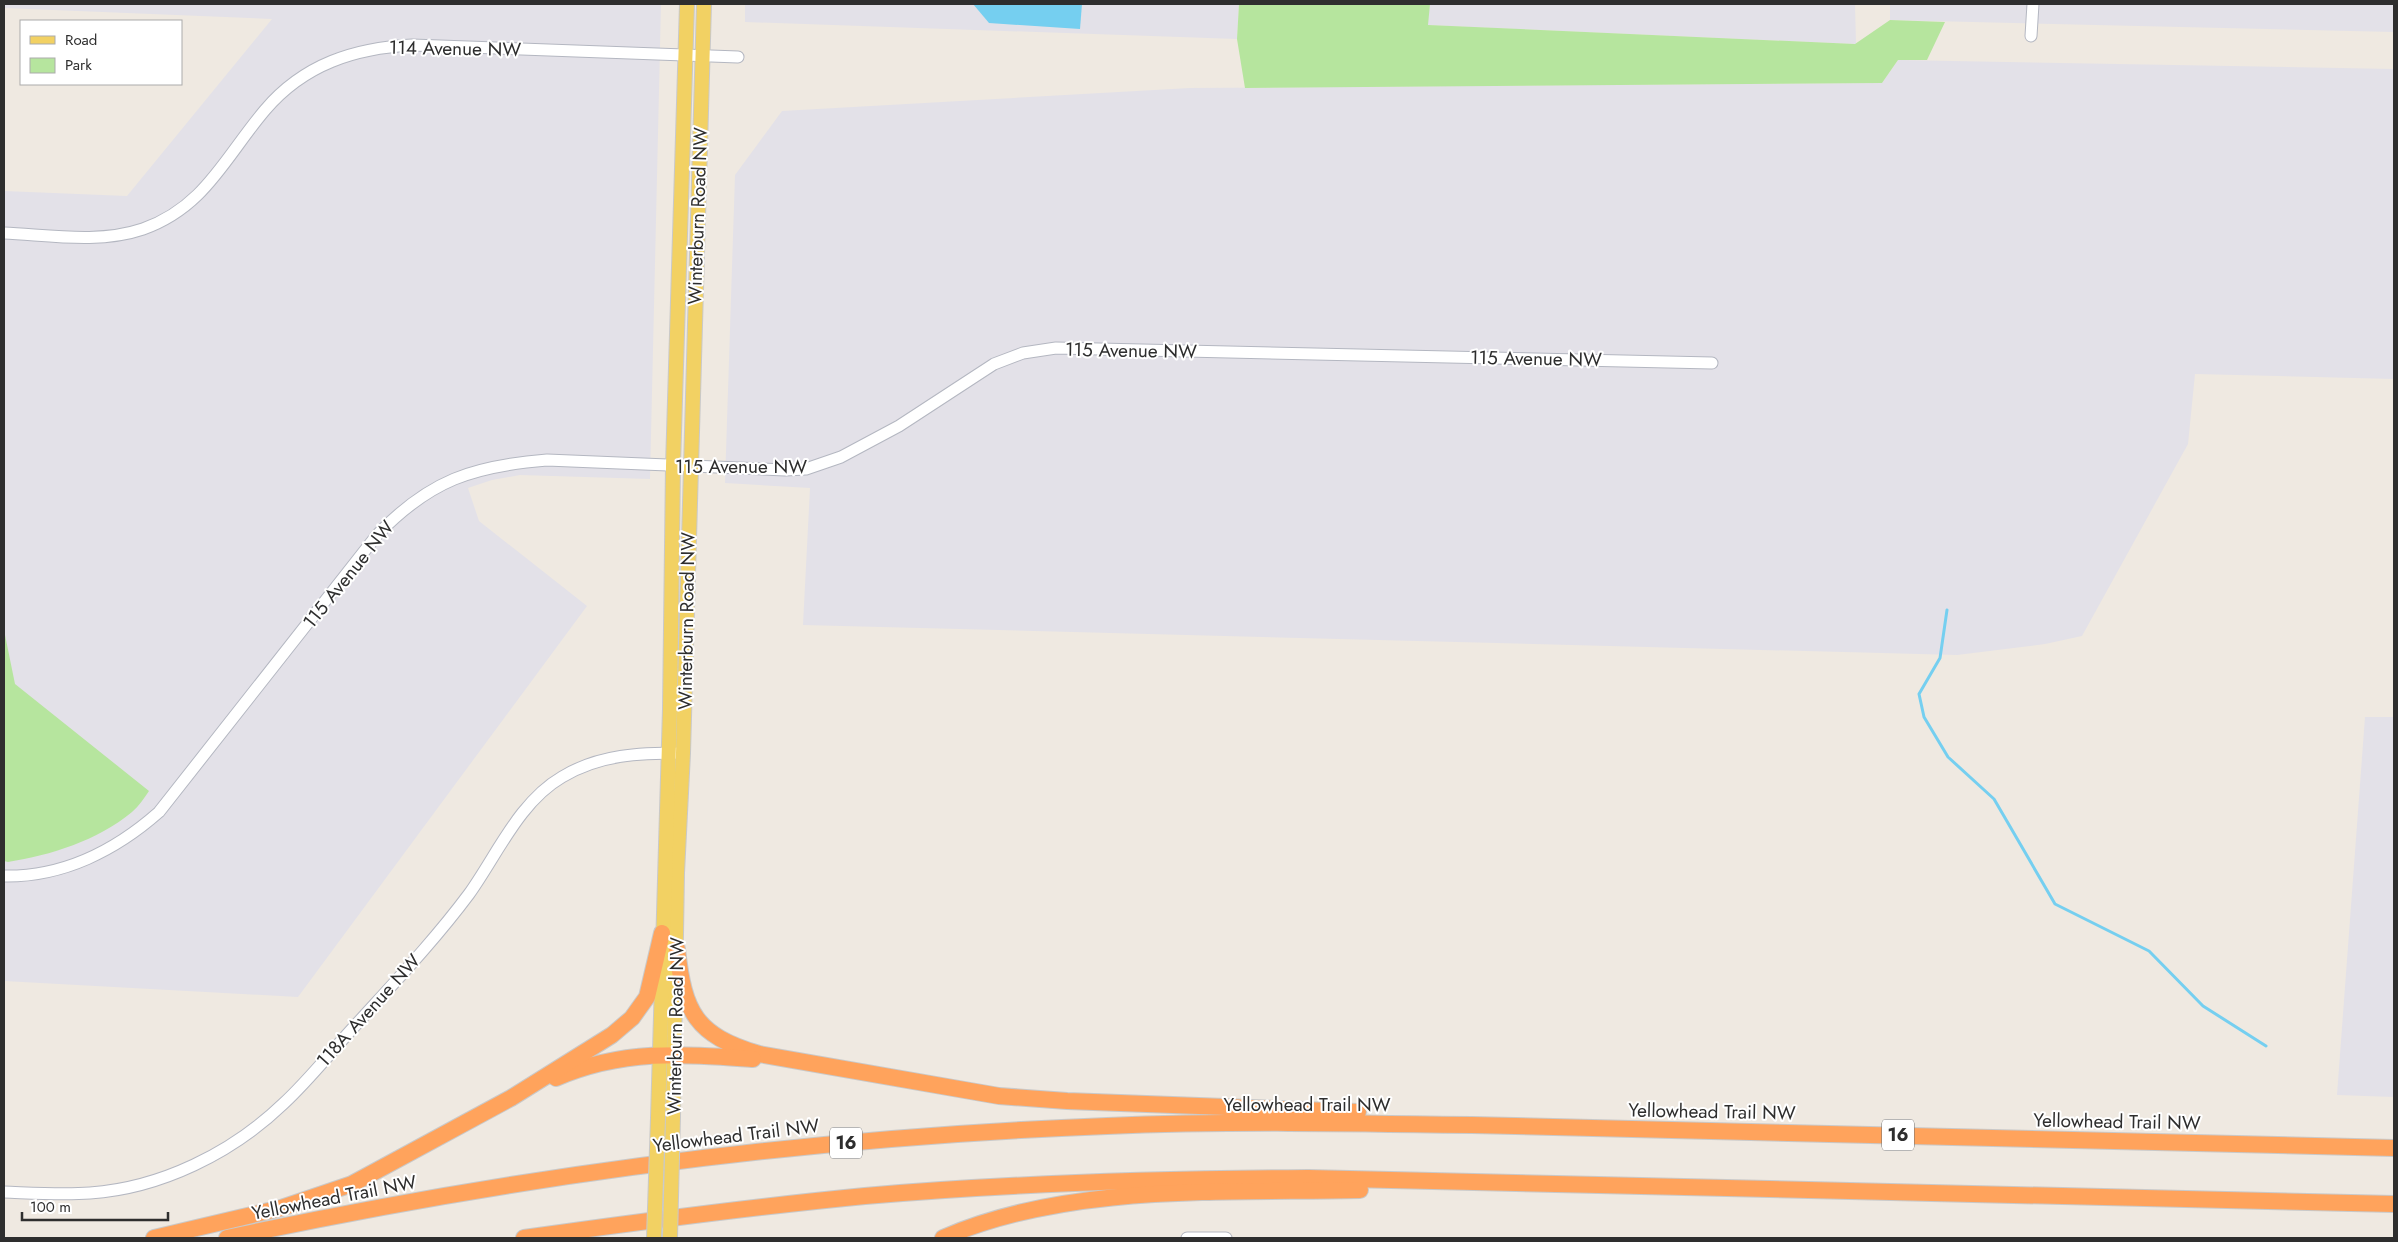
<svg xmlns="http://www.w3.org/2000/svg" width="2398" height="1242" viewBox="0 0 2398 1242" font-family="Jost,sans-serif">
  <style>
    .industrial { fill: #e3e1e8 }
    .green { fill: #b6e59e }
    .water { fill: #75cff0 }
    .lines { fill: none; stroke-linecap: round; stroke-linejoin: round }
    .stream { stroke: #75cff0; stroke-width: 3 }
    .minor-casing { stroke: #b4b7c1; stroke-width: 13 }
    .major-casing { stroke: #c9c9c9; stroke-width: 16 }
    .highway-casing { stroke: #c9c9c9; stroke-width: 18 }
    .minor { stroke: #fff; stroke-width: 11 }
    .major { stroke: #f2d163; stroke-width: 14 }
    .highway { stroke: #ffa35c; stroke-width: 16 }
    .major-bridge-casing { stroke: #c9c9c9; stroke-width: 16; stroke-linecap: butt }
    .major-bridge { stroke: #f2d163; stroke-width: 14 }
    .labels { text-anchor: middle; stroke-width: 4; stroke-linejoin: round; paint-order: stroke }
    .shield { fill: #fff; stroke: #6d6d6d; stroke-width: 1 }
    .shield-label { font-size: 18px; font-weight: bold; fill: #2e2e2e }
    .street-label { font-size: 19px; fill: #2e2e2e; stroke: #fff }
  </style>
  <rect width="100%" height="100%" fill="#efe9e1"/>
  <g class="industrial">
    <polygon points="4,4 661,4 650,479 520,475 492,480 468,488 479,521 587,606 298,997 4,981 4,191 127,196 272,19 4,8"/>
    <polygon points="745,4 1239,4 1237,39 745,22"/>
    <polygon points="1430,4 1855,4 1856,44 1427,25"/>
    <polygon points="1890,4 2394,4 2394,32 1890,20"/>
    <polygon points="1898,60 2394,69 2394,379 2195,374 2188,444 2082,636 2045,644 1957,655 803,625 810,488 725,483 735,175 782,111 1190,88 1882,83"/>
    <polygon points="2365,717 2394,717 2394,1097 2337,1095"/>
  </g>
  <g class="green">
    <polygon points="1239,4 1430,4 1428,25 1855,44 1890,20 1945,22 1927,60 1898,60 1882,83 1245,88 1237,39"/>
    <path d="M4,630L15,684L149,791C144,798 139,806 132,812C97,841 51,855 8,862L4,861Z"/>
  </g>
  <polygon class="water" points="973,4 1082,4 1080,29 989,23"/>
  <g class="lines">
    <polyline class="stream" points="1947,610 1940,658 1919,694 1924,717 1948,757 1994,799 2055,904 2149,951 2203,1006 2266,1046"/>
    <g class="minor-casing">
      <g id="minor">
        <polyline points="2031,36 2033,4"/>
        <path d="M4,233C49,235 99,244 143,229C205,207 225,157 265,110C304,64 355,48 412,45L738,57"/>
        <path d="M4,876C63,877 116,850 159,812L377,535C430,480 473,466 547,460L785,470L806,469L841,457L899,426L994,364L1023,353L1056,348L1712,363"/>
        <path d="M4,1192C32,1193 62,1195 90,1193C161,1188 232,1153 283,1104C308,1081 330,1053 353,1028C392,985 434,941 469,894C497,855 519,802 562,777C600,754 640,753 683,753"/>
        <polyline points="1187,1238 1226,1238"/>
      </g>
    </g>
    <g class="major-casing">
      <g id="major">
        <polyline points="673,1116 677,873 683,753 704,4"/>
        <polyline points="658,1118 670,709 673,466 687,4"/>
      </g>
    </g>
    <g class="highway-casing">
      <g id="highway">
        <path d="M677,949C684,1012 695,1035 759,1054L999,1096L1067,1101L1358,1112"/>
        <path d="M556,1078C623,1049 684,1054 753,1059"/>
        <polyline points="154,1238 281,1208 352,1184 511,1098 612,1035 632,1018 647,997 662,933"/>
        <path d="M227,1238C516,1176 811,1137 1107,1126C1228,1121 1350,1123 1472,1125L2394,1148"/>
        <path d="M524,1238C637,1222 751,1207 865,1196C1012,1183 1160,1179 1308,1178L2394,1204"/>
        <path d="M943,1238C1068,1183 1226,1193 1360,1190"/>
      </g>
    </g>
    <use href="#minor" class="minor"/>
    <use href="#major" class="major"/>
    <use href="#highway" class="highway"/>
    <g class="major-bridge-casing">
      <g id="major-bridge">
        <polyline points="654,1238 658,1118"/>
        <polyline points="670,1238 673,1116"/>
      </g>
    </g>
    <use href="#major-bridge" class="major-bridge"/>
  </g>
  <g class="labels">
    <g class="shield">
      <rect x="1882" y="1119.5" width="32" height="31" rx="4"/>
      <rect x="830" y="1127.5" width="32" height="31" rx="4"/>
    </g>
    <g class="shield-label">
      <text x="1898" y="1141">16</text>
      <text x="846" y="1149">16</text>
    </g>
    <g class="street-label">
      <text transform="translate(455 48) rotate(1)" y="7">114 Avenue NW</text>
      <text transform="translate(697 216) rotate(-88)" y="7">Winterburn Road NW</text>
      <text transform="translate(1131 350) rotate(1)" y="7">115 Avenue NW</text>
      <text transform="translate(1536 358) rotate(1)" y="7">115 Avenue NW</text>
      <text x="741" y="473">115 Avenue NW</text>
      <text transform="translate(348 574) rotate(-51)" y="7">115 Avenue NW</text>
      <text transform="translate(686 621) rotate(-89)" y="7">Winterburn Road NW</text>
      <text transform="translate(368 1010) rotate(-48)" y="7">118A Avenue NW</text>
      <text transform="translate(675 1026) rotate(-89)" y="7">Winterburn Road NW</text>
      <text x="1307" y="1111">Yellowhead Trail NW</text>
      <text transform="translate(1712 1111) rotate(1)" y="7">Yellowhead Trail NW</text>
      <text transform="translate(2117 1121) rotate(1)" y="7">Yellowhead Trail NW</text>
      <text transform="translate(736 1135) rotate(-7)" y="7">Yellowhead Trail NW</text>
      <text transform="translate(334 1197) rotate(-11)" y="7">Yellowhead Trail NW</text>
    </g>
  </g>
  <rect width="2398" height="1242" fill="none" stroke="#2e2e2e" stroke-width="10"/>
  <rect x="20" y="20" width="162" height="65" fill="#ffffff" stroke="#ababab"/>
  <rect x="30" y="36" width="25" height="8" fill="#f2d163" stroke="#ababab"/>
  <text x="65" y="45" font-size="15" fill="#2e2e2e">Road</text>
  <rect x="30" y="58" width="25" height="15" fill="#b6e59e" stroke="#ababab"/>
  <text x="65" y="70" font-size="15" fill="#2e2e2e">Park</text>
  <path d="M22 1212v8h146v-8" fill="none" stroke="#2e2e2e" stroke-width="2.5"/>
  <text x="30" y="1212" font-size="15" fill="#2e2e2e" stroke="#ffffff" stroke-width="4" paint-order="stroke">100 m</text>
</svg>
